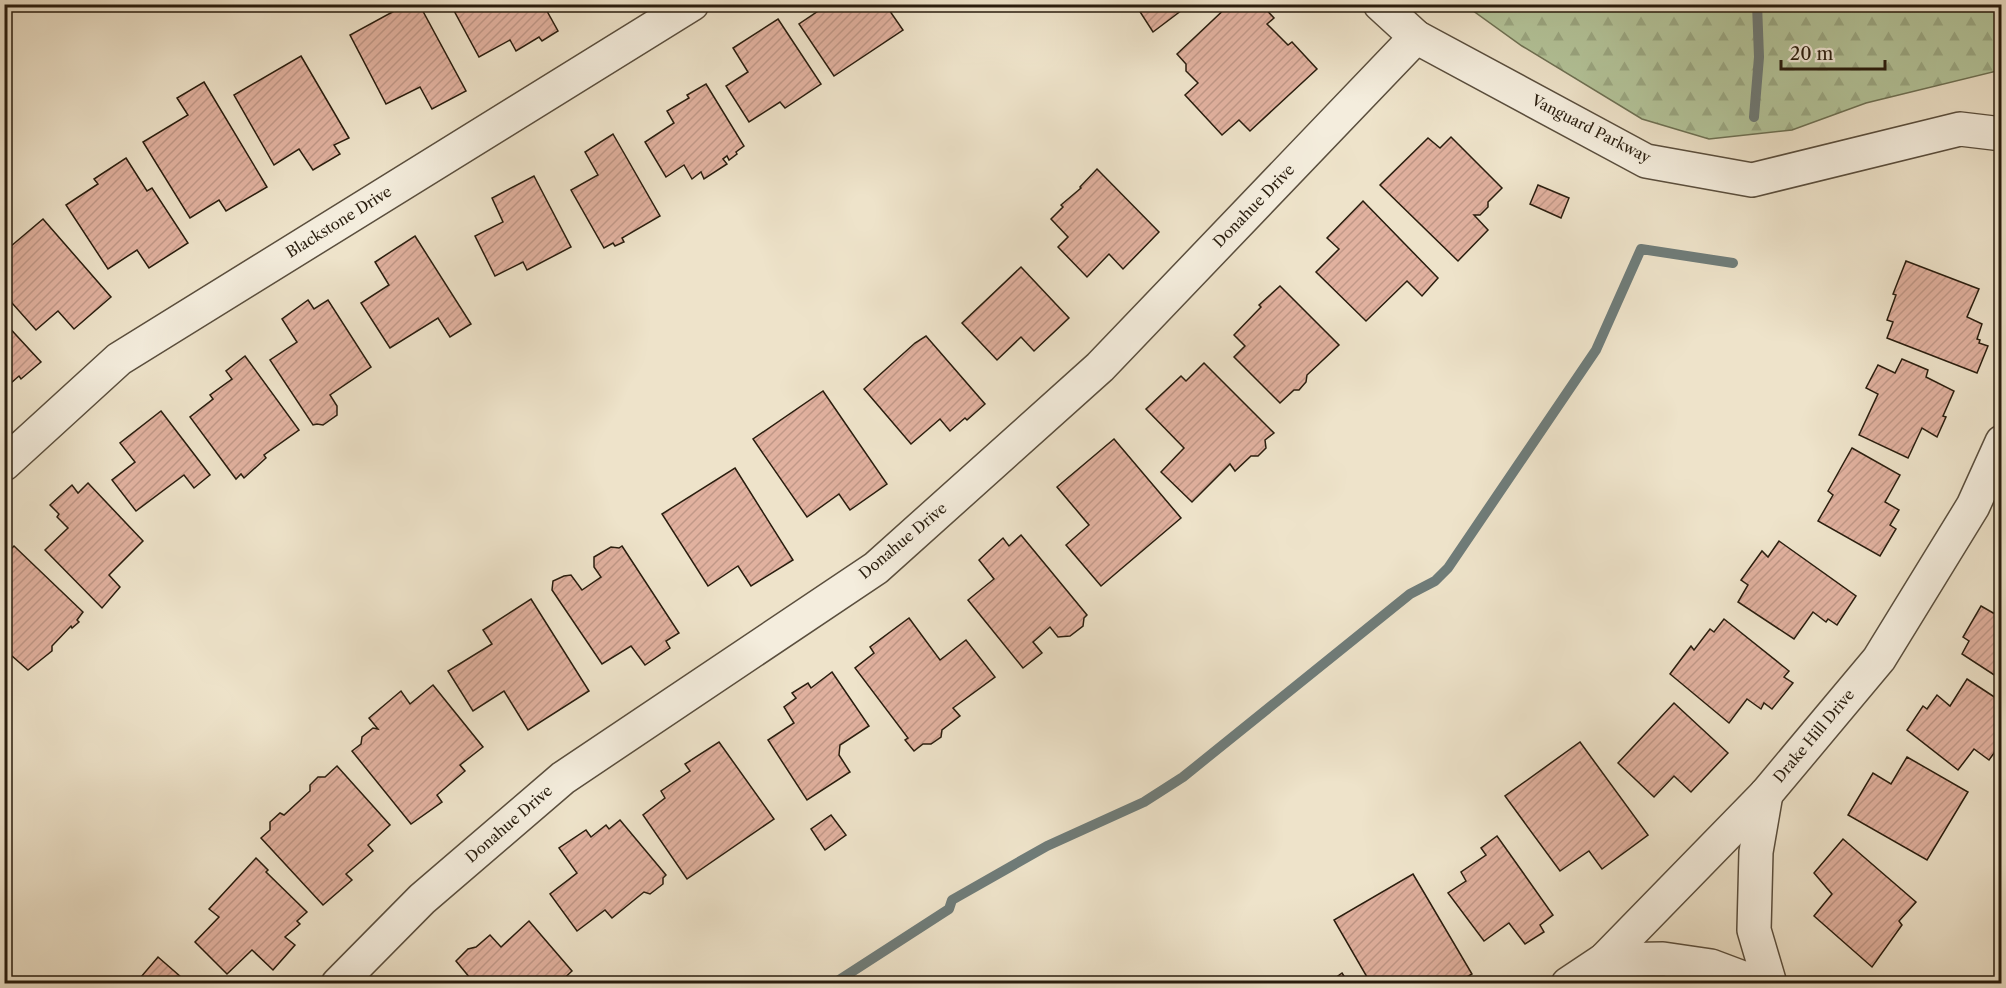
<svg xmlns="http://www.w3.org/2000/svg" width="2006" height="988" viewBox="0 0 2006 988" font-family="'Libre Caslon Text',serif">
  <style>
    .forest { fill: url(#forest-firs); stroke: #6e7154; stroke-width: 1.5 }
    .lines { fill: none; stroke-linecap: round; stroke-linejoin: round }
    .stream { stroke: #6f7c79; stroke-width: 10 }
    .building { fill: url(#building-hatch); stroke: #291d0e; stroke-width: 1.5 }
    .street-casing { stroke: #5a4e3d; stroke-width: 36 }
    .street { stroke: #f4eddd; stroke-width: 33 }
    .labels { text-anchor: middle; stroke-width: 6; stroke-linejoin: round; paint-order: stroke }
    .street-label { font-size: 15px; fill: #291d0e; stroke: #f4eddd }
  </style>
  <defs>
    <pattern id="forest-firs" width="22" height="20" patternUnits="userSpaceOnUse" patternTransform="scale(1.5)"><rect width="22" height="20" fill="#b4c59b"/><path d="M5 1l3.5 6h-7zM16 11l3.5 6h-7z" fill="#9ba984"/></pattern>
    <pattern id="building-hatch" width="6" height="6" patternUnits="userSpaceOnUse" patternTransform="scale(1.5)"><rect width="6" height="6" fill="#e1b19f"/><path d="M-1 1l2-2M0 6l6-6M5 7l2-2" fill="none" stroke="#c19888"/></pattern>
  </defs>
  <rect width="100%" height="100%" fill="#eee3ca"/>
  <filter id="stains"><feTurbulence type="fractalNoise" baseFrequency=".00333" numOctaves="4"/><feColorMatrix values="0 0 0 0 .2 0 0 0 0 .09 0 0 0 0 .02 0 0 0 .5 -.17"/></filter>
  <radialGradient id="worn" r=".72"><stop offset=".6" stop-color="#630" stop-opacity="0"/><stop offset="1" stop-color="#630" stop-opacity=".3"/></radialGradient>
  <polygon class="forest" points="1465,5 2001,5 2001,70 1866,103 1792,130 1709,139 1642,119 1522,46"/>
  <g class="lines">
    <g class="stream">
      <polyline points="1754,117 1759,57 1757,4"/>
      <polyline points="833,984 949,909 952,900 1047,846 1144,802 1183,777 1410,594 1435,581 1448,568 1596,350 1641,249 1733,263"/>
    </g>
  </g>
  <g class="building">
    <polygon points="407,4 419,4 466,91 432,109 420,87 386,104 350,35"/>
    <polygon points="457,4 543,4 558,31 542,41 539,37 516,51 510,40 479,57 452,7"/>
    <polygon points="822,4 885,4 903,30 834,76 799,24 824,7"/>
    <polygon points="1135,4 1190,4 1153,32"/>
    <polygon points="1230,4 1261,4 1274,18 1267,24 1288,45 1292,42 1317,69 1250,131 1239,120 1222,135 1185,95 1198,83 1186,71 1186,64 1177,54"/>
    <polygon points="778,19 821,84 785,108 780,102 749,122 726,86 748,72 733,48"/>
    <polygon points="301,56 349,138 334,145 340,154 313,170 299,149 274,165 234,95"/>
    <polygon points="204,82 267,187 226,211 219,200 190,218 143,142 188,115 177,98"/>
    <polygon points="706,84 744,146 736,152 737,154 729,160 727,156 723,159 727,164 704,179 701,172 692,179 684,165 666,177 645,142 674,123 667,111 689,98 687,95"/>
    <polygon points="613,134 660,216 622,238 624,242 615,246 613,243 604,248 571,190 598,175 585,152"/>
    <polygon points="1451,137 1502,188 1488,202 1488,207 1480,215 1474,215 1488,230 1458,261 1380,185 1428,138 1440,148"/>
    <polygon points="126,158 147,191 152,188 188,243 149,268 137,250 108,269 66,205 98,184 94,179"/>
    <polygon points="1097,169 1159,232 1123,269 1109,254 1087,277 1058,247 1068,237 1051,219 1063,207 1061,205 1081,188 1080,187"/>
    <polygon points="534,176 571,247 527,270 523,262 495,276 475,236 503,222 492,198"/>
    <polygon points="1538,185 1569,198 1561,218 1530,204"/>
    <polygon points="1363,201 1438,278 1422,296 1407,281 1366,321 1316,272 1339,249 1327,238"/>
    <polygon points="43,219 111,297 74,329 58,311 36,330 4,294 4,252"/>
    <polygon points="415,236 471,324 450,337 438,318 390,348 361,303 389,285 375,262"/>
    <polygon points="1906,261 1979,289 1967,317 1982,324 1977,339 1980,340 1979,343 1988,346 1977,373 1887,338 1893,322 1887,320 1896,295 1893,294"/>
    <polygon points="1021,267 1069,318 1034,351 1021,337 997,360 962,323"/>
    <polygon points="1280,286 1339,345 1307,375 1306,382 1299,390 1294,390 1280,403 1234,357 1245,346 1234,335 1261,307 1259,305"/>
    <polygon points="308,300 314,309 328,300 371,367 330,395 337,406 337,415 323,425 317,424 313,425 270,360 297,342 282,319"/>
    <polygon points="4,322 41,362 21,379 19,376 4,389"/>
    <polygon points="926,336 985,404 967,420 965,418 950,431 940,419 911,444 864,389 915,343"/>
    <polygon points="245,356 299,430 264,455 266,458 244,478 241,474 236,479 190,417 213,399 210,395 232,379 226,371"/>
    <polygon points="1902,359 1928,370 1926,377 1954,391 1943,416 1946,417 1937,437 1922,428 1908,458 1859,435 1878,394 1866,388 1878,365 1895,373"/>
    <polygon points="1204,363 1274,433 1265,440 1266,448 1258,456 1251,456 1235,471 1230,464 1192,502 1161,472 1184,448 1146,409 1181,376 1186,381"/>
    <polygon points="823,391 887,484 850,510 839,494 807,517 753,439"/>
    <polygon points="161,411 210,475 194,488 184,475 136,511 112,480 135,462 120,443"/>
    <polygon points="1114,439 1181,518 1101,586 1066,545 1089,525 1057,487"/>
    <polygon points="1852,448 1900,475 1885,502 1899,510 1890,525 1896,529 1880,556 1818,521 1833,495 1828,491"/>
    <polygon points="735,468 793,560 751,586 738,566 708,586 662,514"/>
    <polygon points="88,483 143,541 109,575 120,587 102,608 45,550 68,528 57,517 59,514 50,505 72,485 78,493"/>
    <polygon points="1021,535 1087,615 1084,618 1083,626 1070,636 1058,637 1050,627 1033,642 1042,653 1023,668 968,600 994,579 979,560 1003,538 1009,546"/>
    <polygon points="1779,541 1856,596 1837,625 1828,619 1826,622 1813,612 1794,639 1738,602 1748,585 1741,580 1762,551 1768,557"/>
    <polygon points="14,546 83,612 77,620 79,622 72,628 71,626 52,646 52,651 28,670 4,649 4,556"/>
    <polygon points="622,546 679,633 666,641 670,648 645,665 631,646 602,664 552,590 553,581 564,576 571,575 582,590 601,577 594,567 594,557 611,547 619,548"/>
    <polygon points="531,599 589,691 528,730 504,691 473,711 448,671 492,644 483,630"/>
    <polygon points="1981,606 2002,618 2002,680 1962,654 1969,641 1963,637"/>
    <polygon points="909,618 940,660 966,640 995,677 953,708 960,716 942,730 941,737 931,744 923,744 914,751 905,740 908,738 855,668 874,653 870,647"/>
    <polygon points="1724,619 1789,671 1784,677 1793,683 1772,709 1764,703 1761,709 1747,699 1729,723 1670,674 1691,646 1694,650 1710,629 1714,632"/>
    <polygon points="832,672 869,726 840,745 839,755 850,772 807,800 768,740 794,723 784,707 796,698 792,693 808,683 811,688"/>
    <polygon points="1967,679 2002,702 2002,730 2000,733 2002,742 1989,760 1974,749 1958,770 1907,730 1923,706 1927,709 1937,695 1950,706"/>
    <polygon points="433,685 483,747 460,765 465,771 437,795 442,802 411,824 352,751 361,744 362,737 373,728 378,729 369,718 401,691 410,704"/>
    <polygon points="1674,703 1728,753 1691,792 1674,776 1654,797 1618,763"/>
    <polygon points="719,742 774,819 687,879 643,815 665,798 661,791 690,771 685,764"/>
    <polygon points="1580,742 1648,835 1602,869 1589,851 1560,871 1505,796"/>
    <polygon points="1907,757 1968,792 1927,860 1848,815 1873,773 1891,784"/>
    <polygon points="337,766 390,825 368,845 373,851 346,874 352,880 323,905 261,838 270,830 270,822 280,813 284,815 310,791 310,785 318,777 325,777"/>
    <polygon points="831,815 846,835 825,850 811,829"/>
    <polygon points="620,820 666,875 663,878 663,884 650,894 644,892 612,918 605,910 577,931 550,894 577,873 559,848 586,830 591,837 606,825 609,829"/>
    <polygon points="1497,836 1553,915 1540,925 1544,932 1525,944 1509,923 1484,941 1448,893 1466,881 1461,872 1486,855 1481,848"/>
    <polygon points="1843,839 1916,902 1899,921 1902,925 1872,967 1814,916 1832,894 1814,873"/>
    <polygon points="256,858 268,870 266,872 307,912 297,921 300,924 285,937 295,945 273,970 252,950 227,974 195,942 219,917 209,909"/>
    <polygon points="1413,874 1472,974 1455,984 1371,984 1334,920"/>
    <polygon points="529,921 572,971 558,984 475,984 456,961 468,949 476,947 490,935 501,947"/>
    <polygon points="158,957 189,984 135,984"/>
    <polygon points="1342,973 1349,984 1327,984"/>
  </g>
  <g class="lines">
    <g class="street-casing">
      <g id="street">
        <polyline points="1380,4 1416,37 1646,161 1752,180 1960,129 2002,134"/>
        <polyline points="4,464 119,359 692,4"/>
        <polyline points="1766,794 1756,852 1754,930 1770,984"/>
        <polyline points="1604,960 1663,959 1711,966 1759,984"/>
        <polyline points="338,984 422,899 563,778 876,568 1100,367 1416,37"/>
        <polyline points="1568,984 1604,960 1766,794 1879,659 1973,506 2002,442"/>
      </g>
    </g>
    <use href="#street" class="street"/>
  </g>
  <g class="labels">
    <g class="street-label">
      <text transform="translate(1591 129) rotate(27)" y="5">Vanguard Parkway</text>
      <text transform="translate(1254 206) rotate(-46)" y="5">Donahue Drive</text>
      <text transform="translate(339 222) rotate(-32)" y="5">Blackstone Drive</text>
      <text transform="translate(903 541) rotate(-40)" y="5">Donahue Drive</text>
      <text transform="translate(1814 736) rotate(-50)" y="5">Drake Hill Drive</text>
      <text transform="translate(509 824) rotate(-41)" y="5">Donahue Drive</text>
    </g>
  </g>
  <rect width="2006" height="988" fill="none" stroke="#eee3ca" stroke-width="24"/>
  <rect x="6" y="6" width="1994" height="976" fill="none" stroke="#291d0e" stroke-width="3"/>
  <rect x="12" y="12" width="1982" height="964" fill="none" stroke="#291d0e" stroke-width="1.5"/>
  <path d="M1781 60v9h104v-9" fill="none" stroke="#291d0e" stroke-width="3"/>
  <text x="1790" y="60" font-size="18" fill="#291d0e" stroke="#f4eddd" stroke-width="4.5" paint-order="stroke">20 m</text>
  <rect width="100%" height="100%" filter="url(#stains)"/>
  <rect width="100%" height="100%" fill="url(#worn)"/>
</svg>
